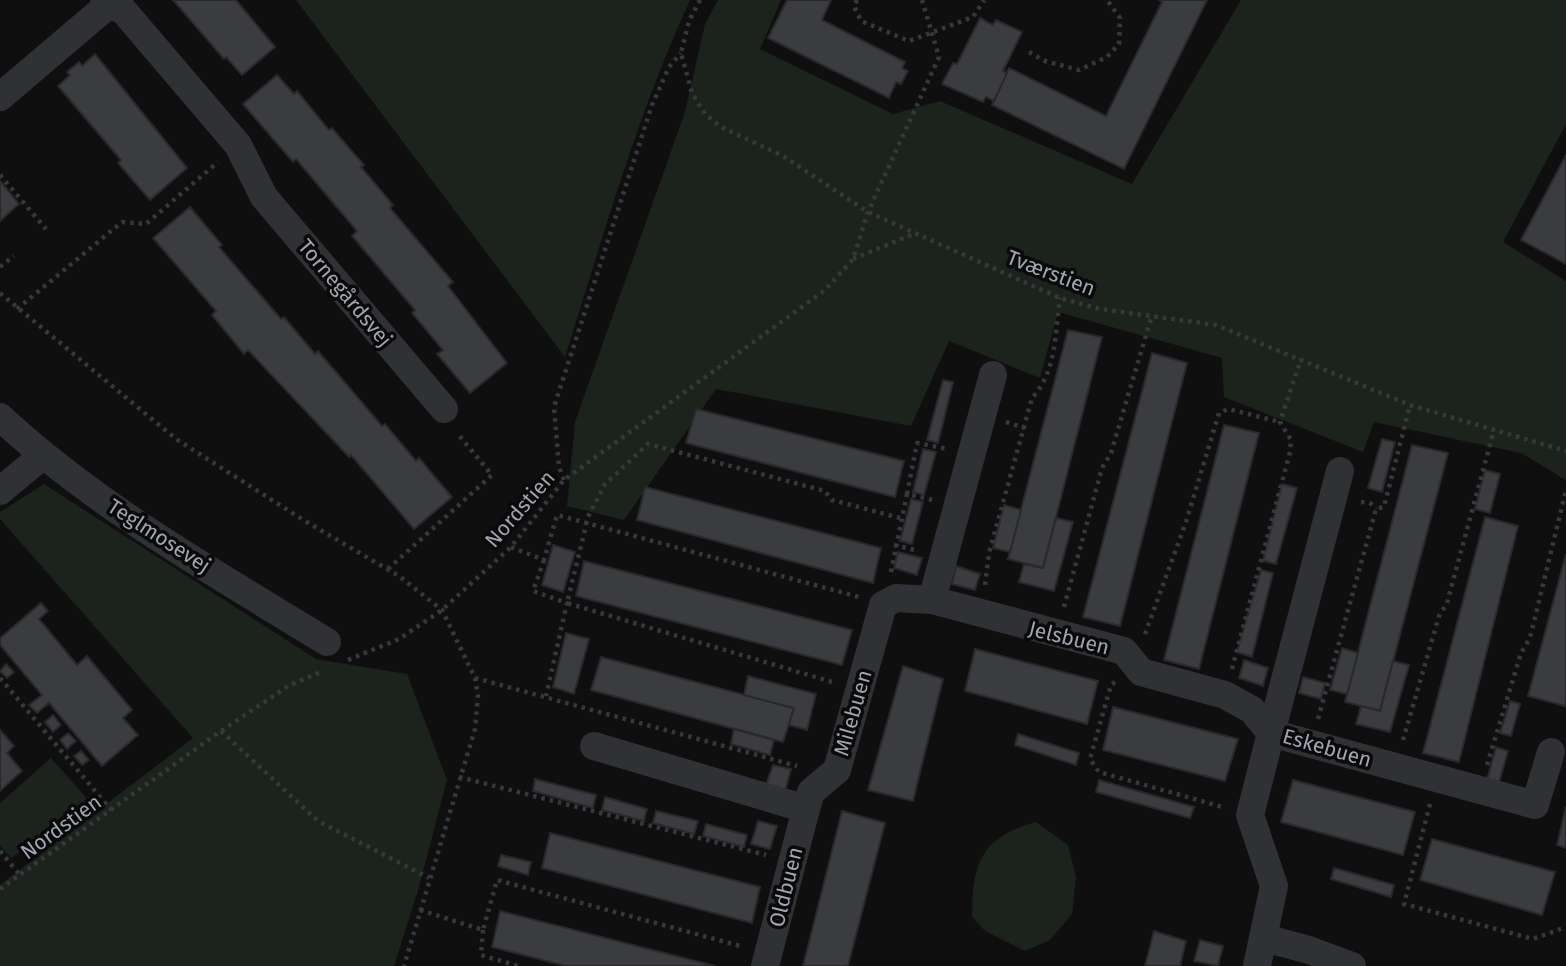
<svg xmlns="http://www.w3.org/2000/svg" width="1566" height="966" viewBox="0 0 1566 966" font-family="'Fira Sans',sans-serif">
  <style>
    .green { fill: #1b231c }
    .building { fill: #3b3c40; stroke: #29292c; stroke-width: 2 }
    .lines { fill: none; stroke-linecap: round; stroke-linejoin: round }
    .path { stroke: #36383c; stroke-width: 4.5; stroke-dasharray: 3.5 5; stroke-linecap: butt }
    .street { stroke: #303135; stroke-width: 28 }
    .labels { text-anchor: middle; stroke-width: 7; stroke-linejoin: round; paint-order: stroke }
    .street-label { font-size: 21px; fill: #a0a5b1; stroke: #0a0a0b }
  </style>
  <rect width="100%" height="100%" fill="#0f0f10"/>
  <g class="green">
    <path d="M296,0H690C637,115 603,237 565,357Z"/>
    <polygon points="718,0 781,0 760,49 893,114 940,101 1132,184 1241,0 1566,0 1566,124 1503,242 1566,281 1566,480 1521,453 1374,422 1363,452 1224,397 1222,358 1058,312 1040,378 949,341 911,426 716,389 624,520 567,506 575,422 685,112 705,24"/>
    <polygon points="44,484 316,659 407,674 447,780 419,887 394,966 0,966 0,885 193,738 0,519 0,512"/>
    <polygon points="51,758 90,802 11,858 0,846 0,803"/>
    <path d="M1036,822L1068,845L1076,877L1072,914L1050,940L1025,951L985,931L972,917C972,863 981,837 1036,822Z"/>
  </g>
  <g class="building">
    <polygon points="173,0 236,0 275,47 242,75 226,57 224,59"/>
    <polygon points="787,0 831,0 822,20 905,62 902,68 908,71 901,84 896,82 889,98 768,38"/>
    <polygon points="1159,0 1207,0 1124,169 992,105 1009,68 1106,116 1162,2"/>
    <polygon points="980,18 993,25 996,20 1022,32 1003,71 1007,73 994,101 986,97 983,102 942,84 953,63 957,64"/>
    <polygon points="95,54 187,168 150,200 118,163 121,160 58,86 70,75 67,72 79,62 82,66"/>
    <polygon points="277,75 294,94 297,91 329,130 332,128 364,165 361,167 393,205 390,208 453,282 448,286 507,363 470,393 437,354 443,350 412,313 415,310 352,236 357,231 296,159 293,162 243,104"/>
    <polygon points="1566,155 1566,264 1521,240"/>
    <polygon points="0,181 19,204 0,221"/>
    <polygon points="190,207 222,245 219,247 281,319 284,317 315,354 318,351 382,426 385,424 416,461 419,458 452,497 414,529 351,455 349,457 248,350 244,354 212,315 216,311 153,238"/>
    <polygon points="1068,330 1102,337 1043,568 1008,559"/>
    <polygon points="1152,353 1187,363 1120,626 1083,617"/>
    <polygon points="943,380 953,382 938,443 927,440"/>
    <polygon points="696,409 904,461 895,497 686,443"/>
    <polygon points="1224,425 1259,433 1199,669 1164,660"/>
    <polygon points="1382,439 1395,442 1382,492 1368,488"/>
    <polygon points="1412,445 1448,453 1380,711 1345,702"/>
    <polygon points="923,449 936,452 924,495 913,492"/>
    <polygon points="1485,470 1500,474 1490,513 1475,509"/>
    <polygon points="1282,484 1297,488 1276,564 1263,561"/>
    <polygon points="645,487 881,548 873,583 637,520"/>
    <polygon points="911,499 923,502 912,544 900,541"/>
    <polygon points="1004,505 1021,510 1010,552 993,548"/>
    <polygon points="1485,517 1518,526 1459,762 1423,753"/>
    <polygon points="1056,518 1073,522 1054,591 1019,582 1024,564 1043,568"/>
    <polygon points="553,545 575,552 563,592 542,585"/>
    <polygon points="898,552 922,558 917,575 894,568"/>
    <polygon points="1566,554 1566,701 1565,706 1528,696"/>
    <polygon points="584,561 852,630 842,665 576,596"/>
    <polygon points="956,566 980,574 975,590 952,584"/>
    <polygon points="1261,570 1273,573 1252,657 1237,652"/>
    <polygon points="41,603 48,611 39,619 77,665 87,656 132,710 123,718 138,735 102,766 49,703 37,713 29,705 42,695 0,645 0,638"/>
    <polygon points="566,633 589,639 574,694 553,687"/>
    <polygon points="1342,648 1358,653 1347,694 1330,690"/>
    <polygon points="975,649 1098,681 1087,724 965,691"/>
    <polygon points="601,657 794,708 783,742 591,690"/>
    <polygon points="1244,660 1268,668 1263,686 1239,678"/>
    <polygon points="1393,661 1409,665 1390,732 1356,724 1361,706 1380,711"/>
    <polygon points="6,664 14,672 7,678 0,671"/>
    <polygon points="903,666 943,679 913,801 868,790"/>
    <polygon points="748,676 816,694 807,730 789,725 794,708 744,695"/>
    <polygon points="1303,677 1325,683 1321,699 1299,693"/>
    <polygon points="1510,701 1520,704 1511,736 1500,733"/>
    <polygon points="1113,707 1238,739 1225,781 1103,750"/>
    <polygon points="53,715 61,725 53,732 45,722"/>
    <polygon points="734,729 774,740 770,755 731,744"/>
    <polygon points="0,730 14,746 7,753 22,771 0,791"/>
    <polygon points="68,733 76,741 67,749 60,740"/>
    <polygon points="1018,734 1079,753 1076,765 1015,745"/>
    <polygon points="1496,747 1508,751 1498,786 1486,783"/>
    <polygon points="81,751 89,760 82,765 74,756"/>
    <polygon points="773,765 791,769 785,792 766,785"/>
    <polygon points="535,779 596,795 593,808 533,791"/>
    <polygon points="1099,780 1194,807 1190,818 1096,792"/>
    <polygon points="1293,780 1415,812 1403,855 1281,822"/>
    <polygon points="605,797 647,809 644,821 602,810"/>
    <polygon points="1566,806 1566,848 1557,845"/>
    <polygon points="656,811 698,821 694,834 653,823"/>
    <polygon points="842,811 885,823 848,966 803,966"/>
    <polygon points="758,821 777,826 770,849 751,844"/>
    <polygon points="706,824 747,835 744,847 703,836"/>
    <polygon points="550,833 760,887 752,923 542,868"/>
    <polygon points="1432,839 1555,872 1542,915 1420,880"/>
    <polygon points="501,855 531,862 528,875 498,866"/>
    <polygon points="1334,868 1394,885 1391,897 1331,879"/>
    <polygon points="500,911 715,966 566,966 492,947"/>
    <polygon points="1154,931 1186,941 1180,966 1145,966"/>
    <polygon points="1200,940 1223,946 1218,966 1194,961"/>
  </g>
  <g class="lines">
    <g class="path">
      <polyline points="700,0 689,21 681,53 692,93 705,114 721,127 783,156 868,212 1060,298 1100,309 1216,325 1410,405 1566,451"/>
      <polyline points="857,0 854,6 861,21 909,41 973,17 984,0"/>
      <polyline points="1029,52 1045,61 1079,70 1107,57 1119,44 1120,18 1107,0"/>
      <polyline points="0,175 46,229"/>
      <polyline points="853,259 916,233"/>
      <polyline points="0,267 14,256"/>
      <polyline points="0,293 176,439 305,521 399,576 442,610 475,678 478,695 475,729 404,966"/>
      <polyline points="17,309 122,222 146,224 218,162"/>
      <polyline points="1006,422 1025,428"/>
      <polyline points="564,480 559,467 554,407 652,105 669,67 681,53"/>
      <polyline points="907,494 917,443 947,449"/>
      <polyline points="1361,502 1370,503 1376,509"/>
      <polyline points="894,545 919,551"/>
      <polyline points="511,547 544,560 557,515 859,597"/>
      <polyline points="544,560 533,591 567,603 546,696"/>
      <polyline points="388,569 492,475 457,433"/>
      <polyline points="891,572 907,494 933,500"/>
      <path d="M985,585L989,553L1032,398C1057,371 1055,332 1060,298"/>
      <polyline points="1064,607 1102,468 1111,453 1152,315"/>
      <polyline points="1145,634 1186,522 1219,413 1228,409 1280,422"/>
      <polyline points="348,660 399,639 442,610 511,547 564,480 825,290 853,259 868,212 939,57 922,0"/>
      <polyline points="1232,669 1290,452 1291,440 1280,422 1301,359"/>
      <polyline points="0,678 111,810"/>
      <polyline points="475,678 797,766"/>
      <polyline points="832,682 567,603 588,517 605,484 648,444 825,491 832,500 900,518"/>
      <polyline points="1115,682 1111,685 1090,759 1099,772 1226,808"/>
      <polyline points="1318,719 1376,509 1384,507 1410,405"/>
      <polyline points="221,731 318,821 429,878"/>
      <polyline points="1403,740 1439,616 1447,603 1494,430"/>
      <polyline points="1487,765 1521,653 1530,638 1566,490"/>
      <polyline points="459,777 766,855"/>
      <polyline points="1430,804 1404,904 1533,939 1566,927"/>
      <polyline points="0,851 20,875"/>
      <polyline points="0,889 221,731 290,685 323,671"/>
      <polyline points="420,910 483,930 497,880 744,947"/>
      <polyline points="483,930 481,955 518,966"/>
    </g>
    <g class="street">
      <polyline points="108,5 123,10 238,145 264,197 444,409"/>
      <polyline points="0,97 108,5 104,0"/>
      <polyline points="993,375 932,600 1124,651 1141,672 1225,695 1252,710 1271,733 1340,471"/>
      <path d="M0,417C97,507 215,573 327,642"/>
      <polyline points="0,491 42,456"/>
      <polyline points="594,746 806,809 811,792 837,770 883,605 896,598 932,600"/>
      <polyline points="1264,938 1309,950 1352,966"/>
      <polyline points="765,966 806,809"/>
      <polyline points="1257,966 1274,886 1250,815 1271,733 1535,805 1551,752"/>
    </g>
  </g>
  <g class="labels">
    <g class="street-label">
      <text transform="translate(1051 273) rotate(21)" y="7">Tværstien</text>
      <text transform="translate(345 293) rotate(50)" y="7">Tornegårdsvej</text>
      <text transform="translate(520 509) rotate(-49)" y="7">Nordstien</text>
      <text transform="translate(159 536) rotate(33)" y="7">Teglmosevej</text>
      <text transform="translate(1069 638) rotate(14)" y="7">Jelsbuen</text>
      <text transform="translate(853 713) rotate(-74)" y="7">Milebuen</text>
      <text transform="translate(1327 748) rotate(16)" y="7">Eskebuen</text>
      <text transform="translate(61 827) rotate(-36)" y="7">Nordstien</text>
      <text transform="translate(786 887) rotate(-76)" y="7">Oldbuen</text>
    </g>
  </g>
</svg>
